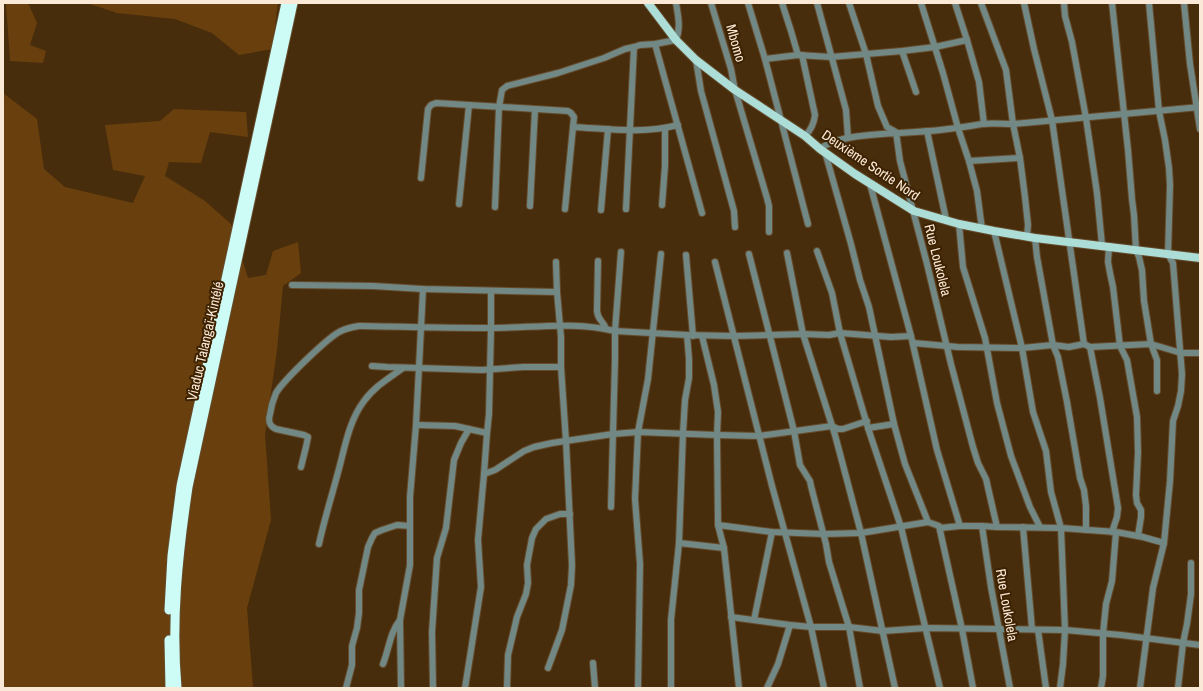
<svg xmlns="http://www.w3.org/2000/svg" width="1203" height="691" viewBox="0 0 1203 691" font-family="'Archivo Narrow',sans-serif">
  <style>
    .green { fill: #69400d }
    .lines { fill: none; stroke-linecap: round; stroke-linejoin: round }
    .minor-casing { stroke: #654b2c; stroke-width: 8 }
    .major-casing { stroke: #654b2c; stroke-width: 10 }
    .highway-casing { stroke: #654b2c; stroke-width: 11 }
    .minor { stroke: #718885; stroke-width: 6 }
    .major { stroke: #acddd7; stroke-width: 8 }
    .highway { stroke: #cdfcf6; stroke-width: 9 }
    .labels { text-anchor: middle; stroke-width: 4; stroke-linejoin: round; paint-order: stroke }
    .street-label { font-size: 14px; fill: #fbe9d7; stroke: #3d2201 }
  </style>
  <rect width="100%" height="100%" fill="#482d0c"/>
  <g class="green">
    <polygon points="6,3 28,3 37,23 30,45 46,51 43,63 10,61"/>
    <polygon points="87,3 278,3 272,49 239,55 212,33 175,19 117,13"/>
    <polygon points="3,93 37,119 44,169 65,187 133,203 145,176 113,170 105,125 160,121 174,109 246,112 248,137 210,132 201,163 169,162 165,176 205,201 231,224 248,278 266,275 273,251 298,242 301,273 283,286 277,350 265,434 271,520 247,608 253,688 3,688"/>
  </g>
  <g class="lines">
    <g class="minor-casing">
      <g id="minor">
        <polyline points="711,3 731,69 735,90 767,198 769,206 769,232"/>
        <polyline points="748,3 765,59 808,224"/>
        <polyline points="782,3 791,31 798,55"/>
        <polyline points="817,3 846,110 848,138"/>
        <polyline points="849,3 866,54 878,106 887,127 896,132 900,161 927,264 951,364 973,447 978,463 986,479 997,527"/>
        <polyline points="921,3 943,73 958,128 969,161 977,191 982,229"/>
        <polyline points="955,3 967,40 979,82 984,124"/>
        <polyline points="981,3 1006,70 1013,124 1020,158 1025,197 1028,225 1027,236"/>
        <polyline points="1024,3 1034,49 1052,120 1084,344"/>
        <polyline points="1064,3 1065,16 1072,42 1086,118 1097,193 1102,245"/>
        <polyline points="1112,3 1128,150 1132,199 1134,215 1136,250 1139,257 1142,270 1144,301 1151,344 1157,360 1157,391"/>
        <polyline points="1184,3 1190,64 1200,129"/>
        <polyline points="655,44 702,213"/>
        <polyline points="902,51 916,92"/>
        <path d="M802,55L815,115C814,124 811,130 805,136"/>
        <polyline points="765,59 798,55 831,57 902,51 935,47 967,40"/>
        <polyline points="696,60 701,91 734,211 735,227"/>
        <path d="M573,127C610,129 643,134 678,125"/>
        <polyline points="927,131 946,219"/>
        <path d="M820,149C840,132 901,134 928,131C946,130 964,127 982,124C992,123 1003,124 1013,124L1200,107"/>
        <polyline points="825,152 851,244 860,280 869,307 894,424 905,464 928,522"/>
        <polyline points="969,161 1020,158"/>
        <polyline points="421,178 428,109 431,105 436,103 568,111 571,113 574,117 565,209"/>
        <polyline points="870,184 911,336 937,450 960,526"/>
        <polyline points="459,204 469,105"/>
        <polyline points="662,205 665,166 665,129"/>
        <polyline points="530,206 535,109"/>
        <polyline points="495,207 499,107 502,90 507,86 558,73 604,58 625,49 634,47"/>
        <path d="M626,209L634,47L640,45L655,44L676,40C681,28 678,15 676,3"/>
        <polyline points="601,210 608,129"/>
        <polyline points="959,224 963,267 985,338 997,403 1011,456 1030,507 1040,527"/>
        <polyline points="994,231 1022,348 1033,412 1046,451 1051,492 1061,528 1065,630 1063,664 1060,688"/>
        <polyline points="1035,238 1037,257 1053,345 1058,357 1067,402 1080,478 1084,490 1086,506 1086,530"/>
        <polyline points="1109,246 1108,262 1110,273 1113,287 1120,346 1127,360 1137,417 1138,452 1136,495 1137,503 1141,510 1141,517 1138,536"/>
        <polyline points="817,251 832,293 840,333 868,428 901,527 940,688"/>
        <polyline points="787,253 803,334 835,435 861,533 895,688"/>
        <polyline points="749,254 794,431 800,465 810,481 811,486 826,544 829,562 849,627 860,688"/>
        <polyline points="686,255 693,336"/>
        <path d="M598,261L597,311C598,321 603,320 606,329"/>
        <polyline points="715,262 772,486 811,627 824,688"/>
        <polyline points="292,285 373,286 423,289 557,292"/>
        <polyline points="702,336 714,385 718,412 717,435 718,525 724,548 739,688"/>
        <polyline points="913,343 958,347 1022,348 1053,345 1069,347 1084,344 1090,347 1151,344 1181,353 1200,353"/>
        <polyline points="1090,347 1100,398 1118,508 1117,517 1112,532"/>
        <polyline points="372,366 387,367 482,370 523,367 561,367"/>
        <polyline points="416,425 455,426 487,433"/>
        <polyline points="868,428 894,424"/>
        <path d="M301,467L306,447L308,437L304,435L276,429C269,426 268,421 270,414C271,407 273,400 276,393C283,381 328,337 341,331C347,328 353,327 359,326C403,327 446,328 490,328C532,328 574,321 615,331L687,335L734,336L803,334L829,335L840,333L891,337L911,336"/>
        <polyline points="484,474 495,470 524,451 534,447 552,443 613,434 638,432 717,435 759,436 832,426 838,429 843,429 867,421"/>
        <polyline points="611,507 615,360 615,331 621,252"/>
        <polyline points="718,525 772,532 824,534 861,533 928,522 939,526 962,629 973,688"/>
        <polyline points="982,526 991,587 1010,688"/>
        <polyline points="1023,527 1032,629"/>
        <polyline points="940,528 960,526 982,526 997,527 1061,528 1116,532 1143,537 1164,543"/>
        <polyline points="679,543 724,548"/>
        <path d="M319,544C325,516 334,489 341,461C346,441 351,418 364,401C374,387 389,378 403,368"/>
        <polyline points="731,617 790,625 811,627 849,627 883,631 926,628 1065,630 1121,635 1200,645"/>
        <polyline points="754,620 772,532"/>
        <polyline points="1038,630 1046,688"/>
        <polyline points="593,663 595,688"/>
        <path d="M383,664C389,649 390,632 400,620"/>
        <polyline points="548,668 562,630 571,585 572,565 566,441 561,367 561,337 557,292 556,262"/>
        <polyline points="346,688 352,665 352,646 357,628 359,613 359,590 368,547 372,538 375,533 382,530 397,525 410,526"/>
        <polyline points="401,688 400,620 410,565 410,497 416,425 423,289"/>
        <polyline points="433,688 432,632 437,558 446,528 454,460 461,443 469,429"/>
        <polyline points="465,688 481,587 478,540 484,474 487,433 489,414 491,328 491,291"/>
        <polyline points="507,688 508,655 517,617 526,594 528,583 527,565 532,538 536,529 546,519 560,514 570,514"/>
        <polyline points="638,688 640,564 635,499 638,432 648,379 661,254"/>
        <polyline points="671,688 671,620 679,543 683,433 685,400 689,378 689,359 687,335"/>
        <polyline points="767,688 778,664 790,625"/>
        <polyline points="1101,688 1103,676 1103,634 1106,604 1112,581 1116,532"/>
        <polyline points="1140,688 1153,588 1164,543 1170,481 1173,421 1178,406 1181,391 1182,374 1173,263 1168,254 1170,185 1169,168 1165,140 1159,111 1149,3"/>
        <polyline points="1178,688 1183,643 1187,624 1191,594 1191,563"/>
      </g>
    </g>
    <g class="major-casing">
      <polyline id="major" points="648,3 676,40 696,60 735,90 805,136 820,149 855,174 914,211 959,224 994,231 1035,238 1200,258"/>
    </g>
    <g class="highway-casing">
      <g id="highway">
        <polyline points="169,610 172,556 181,486 286,3"/>
        <polyline points="169,640 170,688"/>
        <path d="M177,688C171,621 178,554 188,487L293,3"/>
      </g>
    </g>
    <use href="#minor" class="minor"/>
    <use href="#major" class="major"/>
    <use href="#highway" class="highway"/>
  </g>
  <g class="labels">
    <g class="street-label">
      <text transform="translate(736 43) rotate(74)" y="5">Mbomo</text>
      <text transform="translate(871 165) rotate(34)" y="5">Deuxième Sortie Nord</text>
      <text transform="translate(938 260) rotate(76)" y="5">Rue Loukolela</text>
      <text transform="translate(205 341) rotate(-77)" y="5">Viaduc Talangaï-Kintélé</text>
      <text transform="translate(1007 605) rotate(80)" y="5">Rue Loukolela</text>
    </g>
  </g>
  <rect width="1203" height="691" fill="none" stroke="#fbe9d7" stroke-width="8"/>
</svg>
